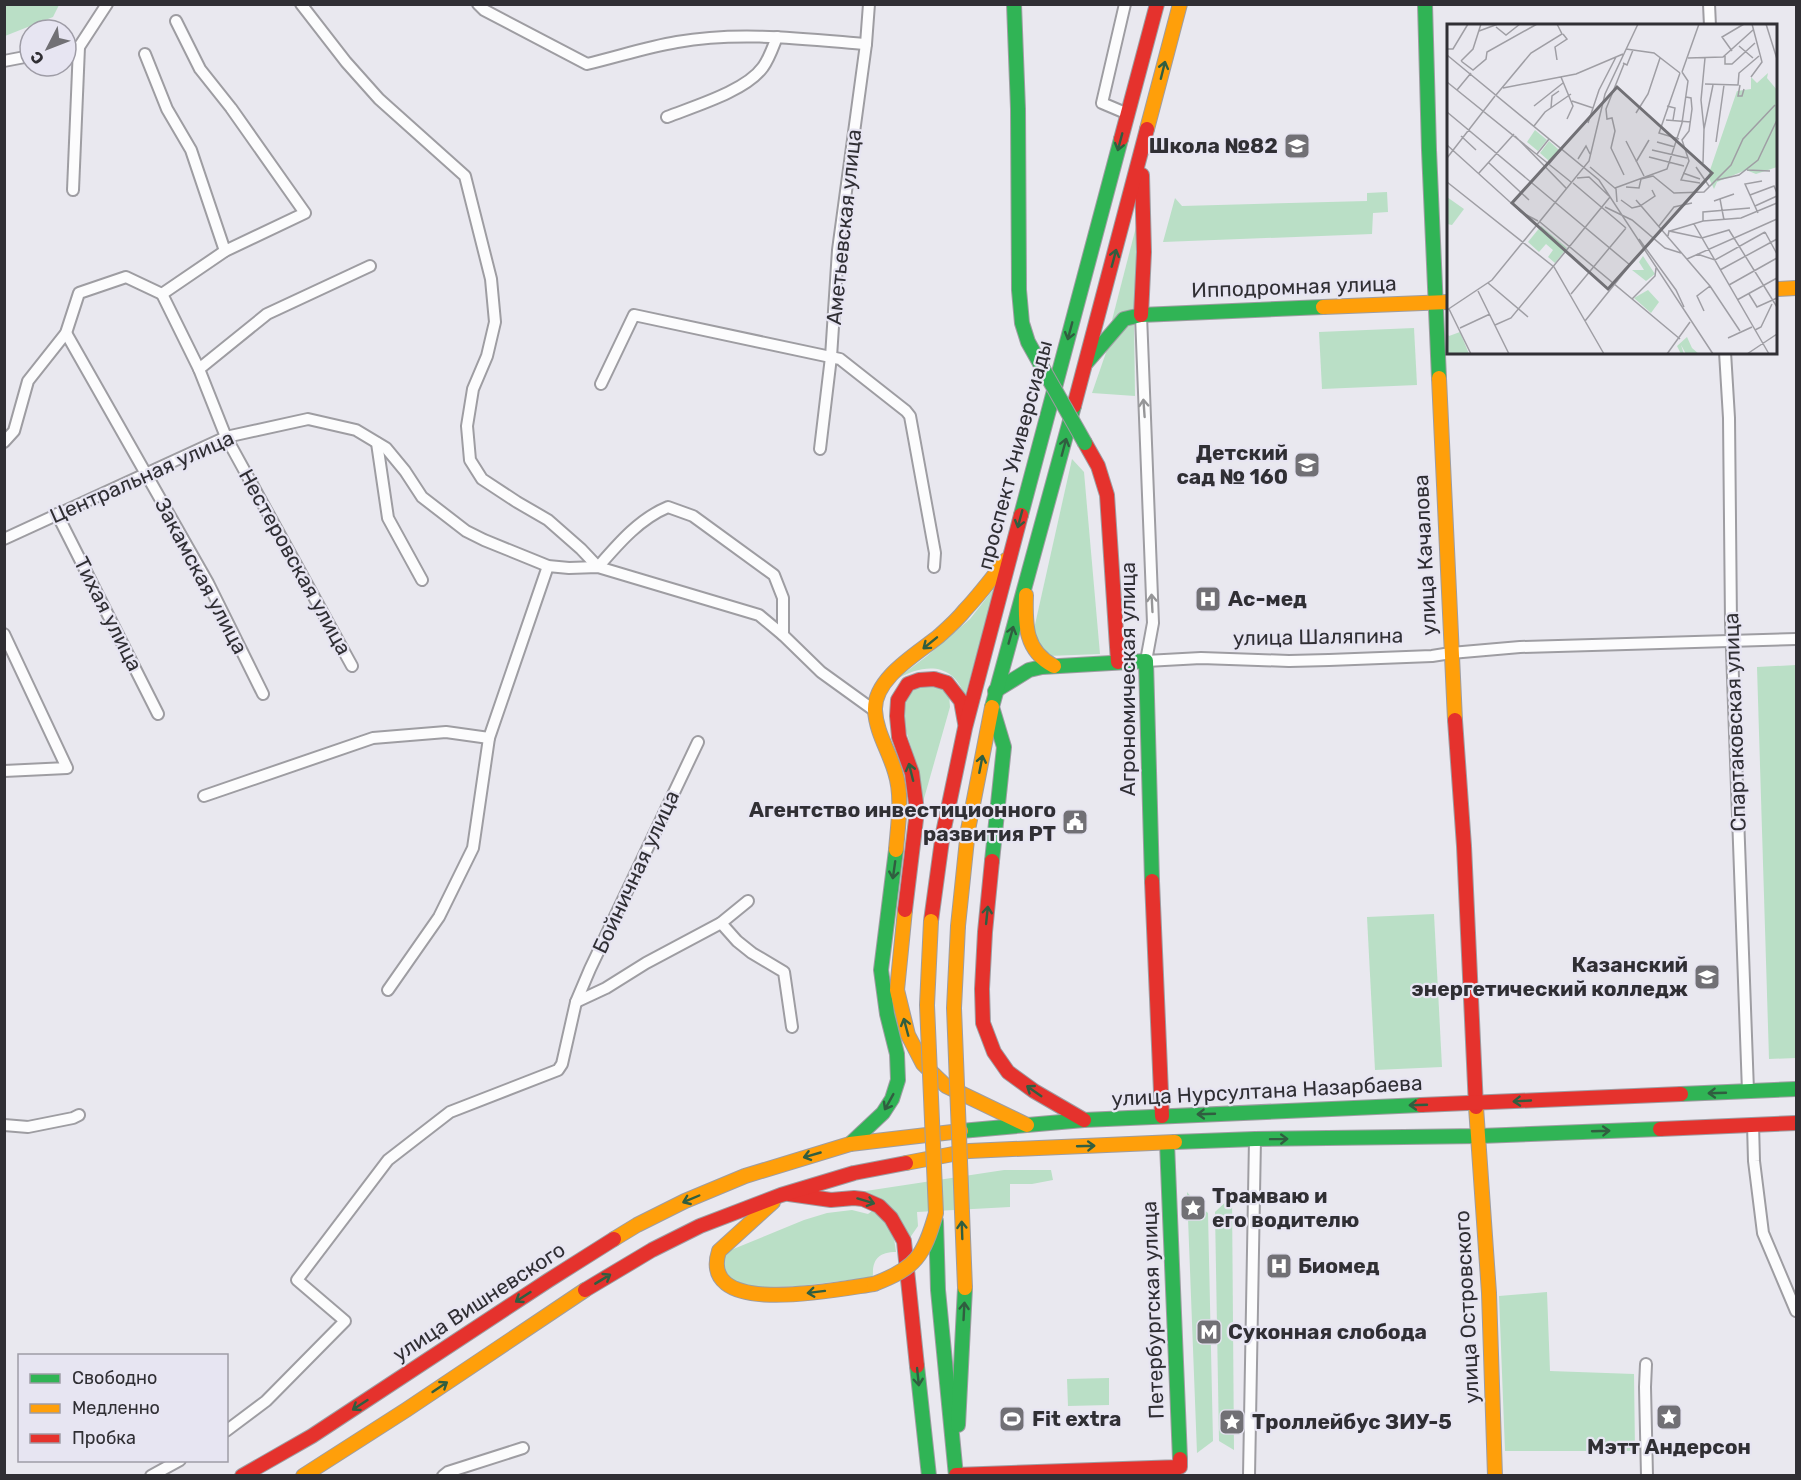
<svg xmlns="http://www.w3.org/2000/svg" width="1801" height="1480" viewBox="0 0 1801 1480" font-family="Rubik,sans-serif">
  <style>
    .green { fill: #badfc6 }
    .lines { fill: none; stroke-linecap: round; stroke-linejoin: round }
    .street-casing { stroke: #9e9da2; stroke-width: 14 }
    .fast-casing { stroke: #9e9da2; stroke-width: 16 }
    .slow-casing { stroke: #9e9da2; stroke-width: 16 }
    .jam-casing { stroke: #9e9da2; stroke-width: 16 }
    .street { stroke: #fcfcfd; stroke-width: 10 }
    .fast { stroke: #30b455; stroke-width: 14 }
    .slow { stroke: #ff9f0a; stroke-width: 14 }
    .jam { stroke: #e5322d; stroke-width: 14 }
    .fast-bridge-casing { stroke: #9e9da2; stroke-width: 16; stroke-linecap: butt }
    .slow-bridge-casing { stroke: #9e9da2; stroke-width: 16; stroke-linecap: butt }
    .fast-bridge { stroke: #30b455; stroke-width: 14 }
    .slow-bridge { stroke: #ff9f0a; stroke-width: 14 }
    .oneway { stroke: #305e40 }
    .oneway2 { stroke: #969698 }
    .labels { text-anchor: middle; stroke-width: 4.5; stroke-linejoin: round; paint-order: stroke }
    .poi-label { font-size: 21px; font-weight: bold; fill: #302f34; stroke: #e7e5f2; text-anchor: start }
    .street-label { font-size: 21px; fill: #302f34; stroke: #e7e5f2 }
    .inset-road { fill: none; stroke: #9f9ea4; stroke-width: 1.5 }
    .view { fill: #717075; fill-opacity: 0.15; stroke: #717075; stroke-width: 3 }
    .inset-edge { fill: none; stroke: #302f34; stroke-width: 3 }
  </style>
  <rect width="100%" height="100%" fill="#e9e8ef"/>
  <g class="green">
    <polygon points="4,5 5,4 59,5 53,17 5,36"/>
    <polygon points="1387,192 1388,212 1373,213 1372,234 1163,242 1175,198 1182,206 1367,201 1367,193"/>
    <polygon points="1136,227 1136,307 1112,320"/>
    <polygon points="1134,322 1135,396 1092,393 1111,338 1125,324"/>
    <polygon points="1414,328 1417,385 1322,389 1319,332"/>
    <polygon points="1072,459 1084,472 1100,654 1048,656 1032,638"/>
    <path d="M996,586L965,696C952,661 923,664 895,680L927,656L970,619Z"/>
    <polygon points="1796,665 1796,1058 1769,1059 1757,667"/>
    <polygon points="921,685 943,688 949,695 950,707 921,809 912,750 902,718 903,702 914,690"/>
    <polygon points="1434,914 1442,1067 1375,1070 1367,917"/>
    <polygon points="1004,1170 1051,1170 1053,1180 1032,1184 1010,1184 1010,1207 917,1212 918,1226 907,1242 886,1204 876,1197 859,1192"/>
    <polygon points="1187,1192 1198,1205 1208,1213 1213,1441 1197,1453"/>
    <polygon points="1232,1196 1234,1450 1219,1441 1215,1212"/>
    <path d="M852,1210L868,1214L873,1210C890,1221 894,1232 896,1252C878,1252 872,1260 873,1277L800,1286L740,1288L722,1268L726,1252L804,1220L827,1213Z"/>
    <polygon points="1547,1292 1550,1371 1634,1374 1635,1451 1505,1451 1499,1296"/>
    <polygon points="1109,1378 1109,1405 1068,1406 1067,1379"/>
  </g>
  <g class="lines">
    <g class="street-casing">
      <g id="street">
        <path d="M301,4L346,62L379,99L465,176L491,279L495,322L487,356L473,389L467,426L470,460L482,479L517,502L548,520L581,549L598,567C618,544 639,519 668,507L693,516L774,575L783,598V635"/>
        <path d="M478,4L484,10L587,64C617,57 647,47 677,42C739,31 804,39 866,44"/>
        <polyline points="1125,4 1102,103 1128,114"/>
        <polyline points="1709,4 1710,26"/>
        <polyline points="79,47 107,4"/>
        <polyline points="145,54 167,109 191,150 225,251"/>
        <polyline points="4,61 30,56"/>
        <path d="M667,117C695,106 746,91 763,67C769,59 773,47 777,37"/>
        <polyline points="73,190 79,47"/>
        <polyline points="162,294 199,369 226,437 352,666"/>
        <polyline points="162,294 225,251 305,213 231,108 200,69 176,21"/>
        <polyline points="1141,315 1153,623 1146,661 1201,658 1289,661 1329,660 1432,656 1451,653 1520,647 1796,639"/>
        <polyline points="66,333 208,583 263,694"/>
        <polyline points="1725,352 1729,418 1731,623 1748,1091"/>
        <polyline points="199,369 267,314 370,266"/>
        <polyline points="601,384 634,315 840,359 906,411 910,416 935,553 934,567"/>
        <polyline points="4,442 14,431 28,381 66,333 79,293 126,277 162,294"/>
        <polyline points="377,443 388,518 422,580"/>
        <polyline points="820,449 831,357 838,250 866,44 869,4"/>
        <polyline points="57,514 158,714"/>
        <polyline points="4,539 226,437 308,419 356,430 386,448 405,471 422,497 466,531 484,540 548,566 569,568 598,567 759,615 783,635 821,672 875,711"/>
        <polyline points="4,634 67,768 4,771"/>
        <polyline points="204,796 373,738 446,732 489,738"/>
        <polyline points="721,923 737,941 752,953 784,972 792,1027"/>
        <polyline points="388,990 439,917 473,848 489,738 548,566"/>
        <polyline points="576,1002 606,988 646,963 721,923 748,901"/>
        <polyline points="1753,1124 1754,1161 1763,1233 1796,1311"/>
        <polyline points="4,1125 28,1127 73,1118 79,1115"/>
        <polyline points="1646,1364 1645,1387 1647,1476"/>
        <polyline points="226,1431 266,1401 345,1321 297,1280 388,1160 450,1112 558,1070 562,1064 576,1002 590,969 698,742"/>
        <polyline points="151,1476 180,1460"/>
        <polyline points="443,1476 448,1472 523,1448"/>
        <polyline points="1249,1476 1255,1139"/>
      </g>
    </g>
    <g class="fast-casing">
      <g id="fast">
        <polyline points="1014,4 1018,109 1019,290 1022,323 1028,342 1042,367"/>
        <polyline points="1425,4 1429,150 1439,378"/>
        <polyline points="1087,362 1124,319 1141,315 1323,307"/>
        <polyline points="1021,515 1121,139"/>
        <polyline points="995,691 1029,670 1042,667 1146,661 1152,881"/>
        <polyline points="992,861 1004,747 992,707 1074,406"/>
        <polyline points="1681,1094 1796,1089"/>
        <polyline points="961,1131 1084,1120 1421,1105"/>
        <polyline points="1175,1142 1255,1139 1480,1136 1660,1129"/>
        <polyline points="1167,1143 1180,1459"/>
        <polyline points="850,1144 883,1113 892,1099 898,1080 897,1054 887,1014 881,970 896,850"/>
        <polyline points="936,1221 938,1290 956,1476"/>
        <polyline points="917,1366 929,1476"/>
        <polyline points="958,1425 965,1288"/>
      </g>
    </g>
    <g class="slow-casing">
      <g id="slow">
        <polyline points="1147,129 1180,4"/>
        <polyline points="1776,289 1796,288"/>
        <polyline points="1323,307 1448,302"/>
        <polyline points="1439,378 1455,720"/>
        <path d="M1026,595C1025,625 1025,651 1054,666"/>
        <path d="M896,850C898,824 903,797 895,772C889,751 876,732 875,710C874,678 917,654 939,636C948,628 958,619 965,610C980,594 993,577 1006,560"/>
        <polyline points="905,910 897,990 908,1035 923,1064 946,1086 1027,1125"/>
        <polyline points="958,926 968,830 992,707"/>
        <polyline points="1476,1107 1489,1293 1495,1476"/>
        <polyline points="906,1163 969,1151 1175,1142"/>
        <path d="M773,1202L719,1251C697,1320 843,1288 874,1284"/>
        <polyline points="614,1239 637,1225 685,1201 745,1176 850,1144 961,1131"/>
        <polyline points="303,1476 406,1410 585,1290"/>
      </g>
    </g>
    <g class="jam-casing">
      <g id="jam">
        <polyline points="1121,139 1157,4"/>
        <polyline points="1141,315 1144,252 1142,175"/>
        <polyline points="1074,406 1147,129"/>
        <polyline points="1085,443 1098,466 1107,495 1118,662"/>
        <polyline points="1455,720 1464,846 1476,1107"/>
        <polyline points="992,861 985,932 982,989 983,1023 994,1052 1008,1072 1034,1091 1084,1120"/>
        <polyline points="1152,881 1162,1116"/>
        <polyline points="905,910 917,811 912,773 899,737 897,716 898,700 908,684 919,680 934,679 947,683 961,701 965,723"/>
        <polyline points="931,921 943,833 965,728 1021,515"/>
        <polyline points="1421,1105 1681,1094"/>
        <polyline points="1660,1129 1796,1123"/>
        <polyline points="789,1194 831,1200 854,1198 863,1199 879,1206 891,1218 904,1241 917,1366"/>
        <polyline points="585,1290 652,1250 700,1226 781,1195 854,1173 906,1163"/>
        <polyline points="956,1475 1180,1467 1180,1459"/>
        <polyline points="242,1476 312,1436 549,1280 614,1239"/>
      </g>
    </g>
    <use href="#street" class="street"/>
    <use href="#fast" class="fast"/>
    <use href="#slow" class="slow"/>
    <use href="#jam" class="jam"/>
    <g class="fast-bridge-casing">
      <polyline id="fast-bridge" points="1042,367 1085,443"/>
    </g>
    <g class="slow-bridge-casing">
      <g id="slow-bridge">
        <polyline points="958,926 954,1008 965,1288"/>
        <path d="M874,1284C916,1268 924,1256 936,1213L927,1005L931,921"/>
      </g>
    </g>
    <use href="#fast-bridge" class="fast-bridge"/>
    <use href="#slow-bridge" class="slow-bridge"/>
  </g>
  <defs><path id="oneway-shaft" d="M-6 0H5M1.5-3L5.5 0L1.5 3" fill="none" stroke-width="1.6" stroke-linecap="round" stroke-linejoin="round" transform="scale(1.5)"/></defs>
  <g class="oneway">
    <use href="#oneway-shaft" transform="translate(1163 70) rotate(-76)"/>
    <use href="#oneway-shaft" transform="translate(1120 142) rotate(105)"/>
    <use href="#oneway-shaft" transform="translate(1114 258) rotate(-75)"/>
    <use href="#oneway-shaft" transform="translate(1070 331) rotate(105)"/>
    <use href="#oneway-shaft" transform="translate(1064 447) rotate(-75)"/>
    <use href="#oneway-shaft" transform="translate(1020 519) rotate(105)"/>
    <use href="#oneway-shaft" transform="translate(1011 635) rotate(-74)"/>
    <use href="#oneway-shaft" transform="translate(930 643) rotate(141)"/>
    <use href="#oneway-shaft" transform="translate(981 764) rotate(-79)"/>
    <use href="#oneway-shaft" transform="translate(911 772) rotate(-104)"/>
    <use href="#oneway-shaft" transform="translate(894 870) rotate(98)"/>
    <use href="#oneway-shaft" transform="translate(987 915) rotate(-84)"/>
    <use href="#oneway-shaft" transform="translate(906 1027) rotate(-105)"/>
    <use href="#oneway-shaft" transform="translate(1034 1091) rotate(-145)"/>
    <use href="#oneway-shaft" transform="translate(1717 1093) rotate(178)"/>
    <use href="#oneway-shaft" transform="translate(1522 1101) rotate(177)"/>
    <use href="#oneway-shaft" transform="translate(889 1102) rotate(119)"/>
    <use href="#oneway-shaft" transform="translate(1418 1105) rotate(178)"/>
    <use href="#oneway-shaft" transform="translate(1206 1114) rotate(178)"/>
    <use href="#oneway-shaft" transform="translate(1601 1131) rotate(-2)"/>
    <use href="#oneway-shaft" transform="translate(1279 1139) rotate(-1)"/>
    <use href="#oneway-shaft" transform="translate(1086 1146) rotate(-2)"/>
    <use href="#oneway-shaft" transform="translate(812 1155) rotate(164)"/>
    <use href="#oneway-shaft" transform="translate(691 1199) rotate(157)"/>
    <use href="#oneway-shaft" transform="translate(866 1201) rotate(17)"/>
    <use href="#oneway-shaft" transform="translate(962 1230) rotate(-92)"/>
    <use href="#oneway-shaft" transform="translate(603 1279) rotate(-31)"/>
    <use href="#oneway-shaft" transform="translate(816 1292) rotate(173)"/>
    <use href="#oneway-shaft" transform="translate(523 1297) rotate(147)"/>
    <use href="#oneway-shaft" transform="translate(964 1311) rotate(-87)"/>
    <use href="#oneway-shaft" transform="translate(918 1377) rotate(84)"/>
    <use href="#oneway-shaft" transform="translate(440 1387) rotate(-34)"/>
    <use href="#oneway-shaft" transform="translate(360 1405) rotate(147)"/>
  </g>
  <g class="oneway2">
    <use href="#oneway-shaft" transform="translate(1144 408) rotate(-94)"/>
    <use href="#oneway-shaft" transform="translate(1152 603) rotate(-93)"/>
  </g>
  <defs>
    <g id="school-square" transform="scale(1.35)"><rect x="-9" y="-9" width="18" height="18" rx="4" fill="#717075" stroke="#e7e5f2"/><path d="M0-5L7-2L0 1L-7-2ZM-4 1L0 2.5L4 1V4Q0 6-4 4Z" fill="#fff"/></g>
    <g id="hospital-square" transform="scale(1.35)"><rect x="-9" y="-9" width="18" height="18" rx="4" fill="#717075" stroke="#e7e5f2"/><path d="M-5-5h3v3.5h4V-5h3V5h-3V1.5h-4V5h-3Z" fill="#fff"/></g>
    <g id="civic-square" transform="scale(1.35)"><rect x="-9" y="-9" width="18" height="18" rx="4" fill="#717075" stroke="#e7e5f2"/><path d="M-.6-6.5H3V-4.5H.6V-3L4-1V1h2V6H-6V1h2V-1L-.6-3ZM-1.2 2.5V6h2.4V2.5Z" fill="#fff"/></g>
    <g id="university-square" transform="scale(1.35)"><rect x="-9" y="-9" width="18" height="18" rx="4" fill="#717075" stroke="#e7e5f2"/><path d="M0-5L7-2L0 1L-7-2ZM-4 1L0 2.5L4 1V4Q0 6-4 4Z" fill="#fff"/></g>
    <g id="sight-square" transform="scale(1.35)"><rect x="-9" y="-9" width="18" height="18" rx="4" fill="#717075" stroke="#e7e5f2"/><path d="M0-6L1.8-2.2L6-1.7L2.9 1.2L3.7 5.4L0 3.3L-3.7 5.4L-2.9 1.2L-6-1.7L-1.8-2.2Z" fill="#fff"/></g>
    <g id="metro-square" transform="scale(1.35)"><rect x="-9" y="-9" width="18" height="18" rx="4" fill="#717075" stroke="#e7e5f2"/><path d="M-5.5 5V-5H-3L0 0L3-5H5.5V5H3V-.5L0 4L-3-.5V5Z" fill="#fff"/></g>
    <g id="stadium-square" transform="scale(1.35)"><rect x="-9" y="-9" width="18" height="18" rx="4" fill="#717075" stroke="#e7e5f2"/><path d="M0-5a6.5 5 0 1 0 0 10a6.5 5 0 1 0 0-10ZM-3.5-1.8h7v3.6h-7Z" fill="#fff"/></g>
  </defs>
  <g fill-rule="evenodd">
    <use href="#school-square" x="1297" y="146"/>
    <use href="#school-square" x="1307" y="465"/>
    <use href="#hospital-square" x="1208" y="599"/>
    <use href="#civic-square" x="1075" y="822"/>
    <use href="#university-square" x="1707" y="977"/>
    <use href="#sight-square" x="1193" y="1208"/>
    <use href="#hospital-square" x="1279" y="1266"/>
    <use href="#metro-square" x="1209" y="1332"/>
    <use href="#sight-square" x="1669" y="1417"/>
    <use href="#stadium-square" x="1012" y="1419"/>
    <use href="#sight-square" x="1232" y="1422"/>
  </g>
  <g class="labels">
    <g class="poi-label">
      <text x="1278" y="153" text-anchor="end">Школа №82</text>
      <text x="1288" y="460" text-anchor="end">Детский<tspan x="1288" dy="24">сад № 160</tspan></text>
      <text x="1228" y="606">Ас-мед</text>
      <text x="1056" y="817" text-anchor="end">Агентство инвестиционного<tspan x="1056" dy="24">развития РТ</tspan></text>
      <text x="1688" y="972" text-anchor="end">Казанский<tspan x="1688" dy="24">энергетический колледж</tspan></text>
      <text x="1212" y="1203">Трамваю и<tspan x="1212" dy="24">его водителю</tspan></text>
      <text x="1298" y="1273">Биомед</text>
      <text x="1228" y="1339">Суконная слобода</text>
      <text x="1032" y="1426">Fit extra</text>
      <text x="1252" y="1429">Троллейбус ЗИУ-5</text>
      <text x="1669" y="1454" text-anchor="middle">Мэтт Андерсон</text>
    </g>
    <g class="street-label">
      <text transform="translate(844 227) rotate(-84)" y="7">Аметьевская улица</text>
      <text transform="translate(1294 287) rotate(-2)" y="7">Ипподромная улица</text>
      <text transform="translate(1015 455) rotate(-75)" y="7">проспект Универсиады</text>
      <text transform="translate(142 477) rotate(-24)" y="7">Центральная улица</text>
      <text transform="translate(1425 555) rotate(-93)" y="7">улица Качалова</text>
      <text transform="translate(295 562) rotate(61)" y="7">Нестеровская улица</text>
      <text transform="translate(201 576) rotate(62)" y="7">Закамская улица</text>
      <text transform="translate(108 614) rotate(63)" y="7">Тихая улица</text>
      <text transform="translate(1318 637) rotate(-1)" y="7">улица Шаляпина</text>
      <text transform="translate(1128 679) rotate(-90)" y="7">Агрономическая улица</text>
      <text transform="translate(1735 722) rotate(-92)" y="7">Спартаковская улица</text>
      <text transform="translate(636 872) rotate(-65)" y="7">Бойничная улица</text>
      <text transform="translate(1267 1091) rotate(-3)" y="7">улица Нурсултана Назарбаева</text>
      <text transform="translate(479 1302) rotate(-33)" y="7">улица Вишневского</text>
      <text transform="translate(1467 1307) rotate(-93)" y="7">улица Островского</text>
      <text transform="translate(1153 1310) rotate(-92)" y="7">Петербургская улица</text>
    </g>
  </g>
  <g transform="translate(1447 24)">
    <rect width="330" height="330" fill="#e9e8ef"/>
    <path d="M321,49L320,54L330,66V143L309,150L299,146L270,158L267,165L261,152L290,67L304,65V53L310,59ZM88,106L100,116L91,127L80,118ZM102,117L112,126L102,137L93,129ZM0,173L17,185L5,201L0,200ZM94,202L120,224L108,239L101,233L106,226L99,220L92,228L81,218ZM196,232L208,250L199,257L185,246H197L192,238ZM201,266L212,278L204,289L187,274ZM13,308L22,330H1L0,309L2,312ZM240,313L245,324L252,330H239L234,321L237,330H234L230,322Z" fill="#badfc6"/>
    <path class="inset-road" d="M319,0L330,35M49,3L59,11L73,0M32,7L51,0M292,22L306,34M0,25H6L21,0M179,25L207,29L233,49M285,27L275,13L297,0M0,31L152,156L266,330M278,32V40H285L308,19M241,34L276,33L306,6M110,36L108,23L120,15L116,10M14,37L26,46L39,35L40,28L90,0M14,37L26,25L34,0M176,39L180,41L186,26M235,48L252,0M114,53L126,82L120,95M304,53L315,38L305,0M0,58L124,158M258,60L291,61L292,49L312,32M293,61L291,72H295L297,65M56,64L129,50L176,30M10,66L24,49M49,71L84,29L115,10L110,0M239,73L244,74L245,85L242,107L235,116L242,137L234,156L253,159M125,77L146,84M87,82L116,59M220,82L228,84L226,96M104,84L105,72L112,67M0,88L183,241L138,297M189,89L201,70L213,34M219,96L244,98M141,99L152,66L169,33M87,102L98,88L124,70M257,105L254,76L258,34M257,105L266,61M14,112L29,126M68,112L119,164M232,115L212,109L233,49M179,117L197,152M210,118L228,123M269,118L277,61M0,121L74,188L91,197M205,126L240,134M90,130L102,115M202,133L237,142M0,134L48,72M131,135L139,122L143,130M189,138L202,116M42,139L82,176M256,139L257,105M102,140L114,125M143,143L169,165L170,178M249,143L262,162M300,146L323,147M32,149L67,110M236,149L253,155M177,151L164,124L168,107L165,94L160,95L159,85L177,40M130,154L142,153L162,172M270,156L292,151L311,136L330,96M0,158L107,243L157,330M126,159L179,204M179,163L192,164L194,155L206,152L227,169L257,168L284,141L296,115L328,81M168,164L220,145L235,99L241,57L235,48M303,171L327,162L330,169M273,175L277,196M174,176L185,184L193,182L208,172L205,166M189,176L263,262L293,307M267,177L287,170M308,182L330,172M158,183L185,196L218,224L234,229M311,189L298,160L315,157M256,197V188L303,184M93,198L233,315M247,200L322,330M212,202L227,183L245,179M223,207L256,197L294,194L330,179M318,208L330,230M221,212L222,207L255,214L282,206L330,283M192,215L229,266L237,283M250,230L268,236L318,208M240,235L330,195M273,246L330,215M41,259L81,293M282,261L330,234M31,267L62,330M124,270L179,204M302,270L310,283L330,274M185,275L208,252L209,244M290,276L330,254M2,285L24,330M0,286L45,256L142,137L158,70L191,0M257,287L250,272L263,262M48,301L64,294L163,173M13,304L43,290M308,306L314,303L325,280M281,314L305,303M220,330L243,298M300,330L330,310"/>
    <path class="view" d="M170,63L265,149L161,265L65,179Z"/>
    <rect width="330" height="330" class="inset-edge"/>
  </g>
  <rect width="1801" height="1480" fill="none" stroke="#302f34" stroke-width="12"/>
  <rect x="18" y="1354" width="210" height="108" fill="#e7e5f2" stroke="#9e9ca6" stroke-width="1.5"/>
  <rect x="30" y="1374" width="30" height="9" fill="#30b455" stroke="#9e9ca6" stroke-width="1.5"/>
  <text x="72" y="1384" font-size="18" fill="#302f34">Свободно</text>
  <rect x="30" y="1404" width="30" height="9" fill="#ff9f0a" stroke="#9e9ca6" stroke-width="1.5"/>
  <text x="72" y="1414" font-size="18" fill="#302f34">Медленно</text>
  <rect x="30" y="1434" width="30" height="9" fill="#e5322d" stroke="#9e9ca6" stroke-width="1.5"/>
  <text x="72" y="1444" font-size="18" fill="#302f34">Пробка</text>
  <g transform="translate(48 48) rotate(228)"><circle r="28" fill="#e7e5f2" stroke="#9e9ca6" stroke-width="1.5"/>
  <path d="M0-4.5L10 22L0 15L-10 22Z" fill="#717075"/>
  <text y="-9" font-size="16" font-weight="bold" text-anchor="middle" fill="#302f34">С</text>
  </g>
</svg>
